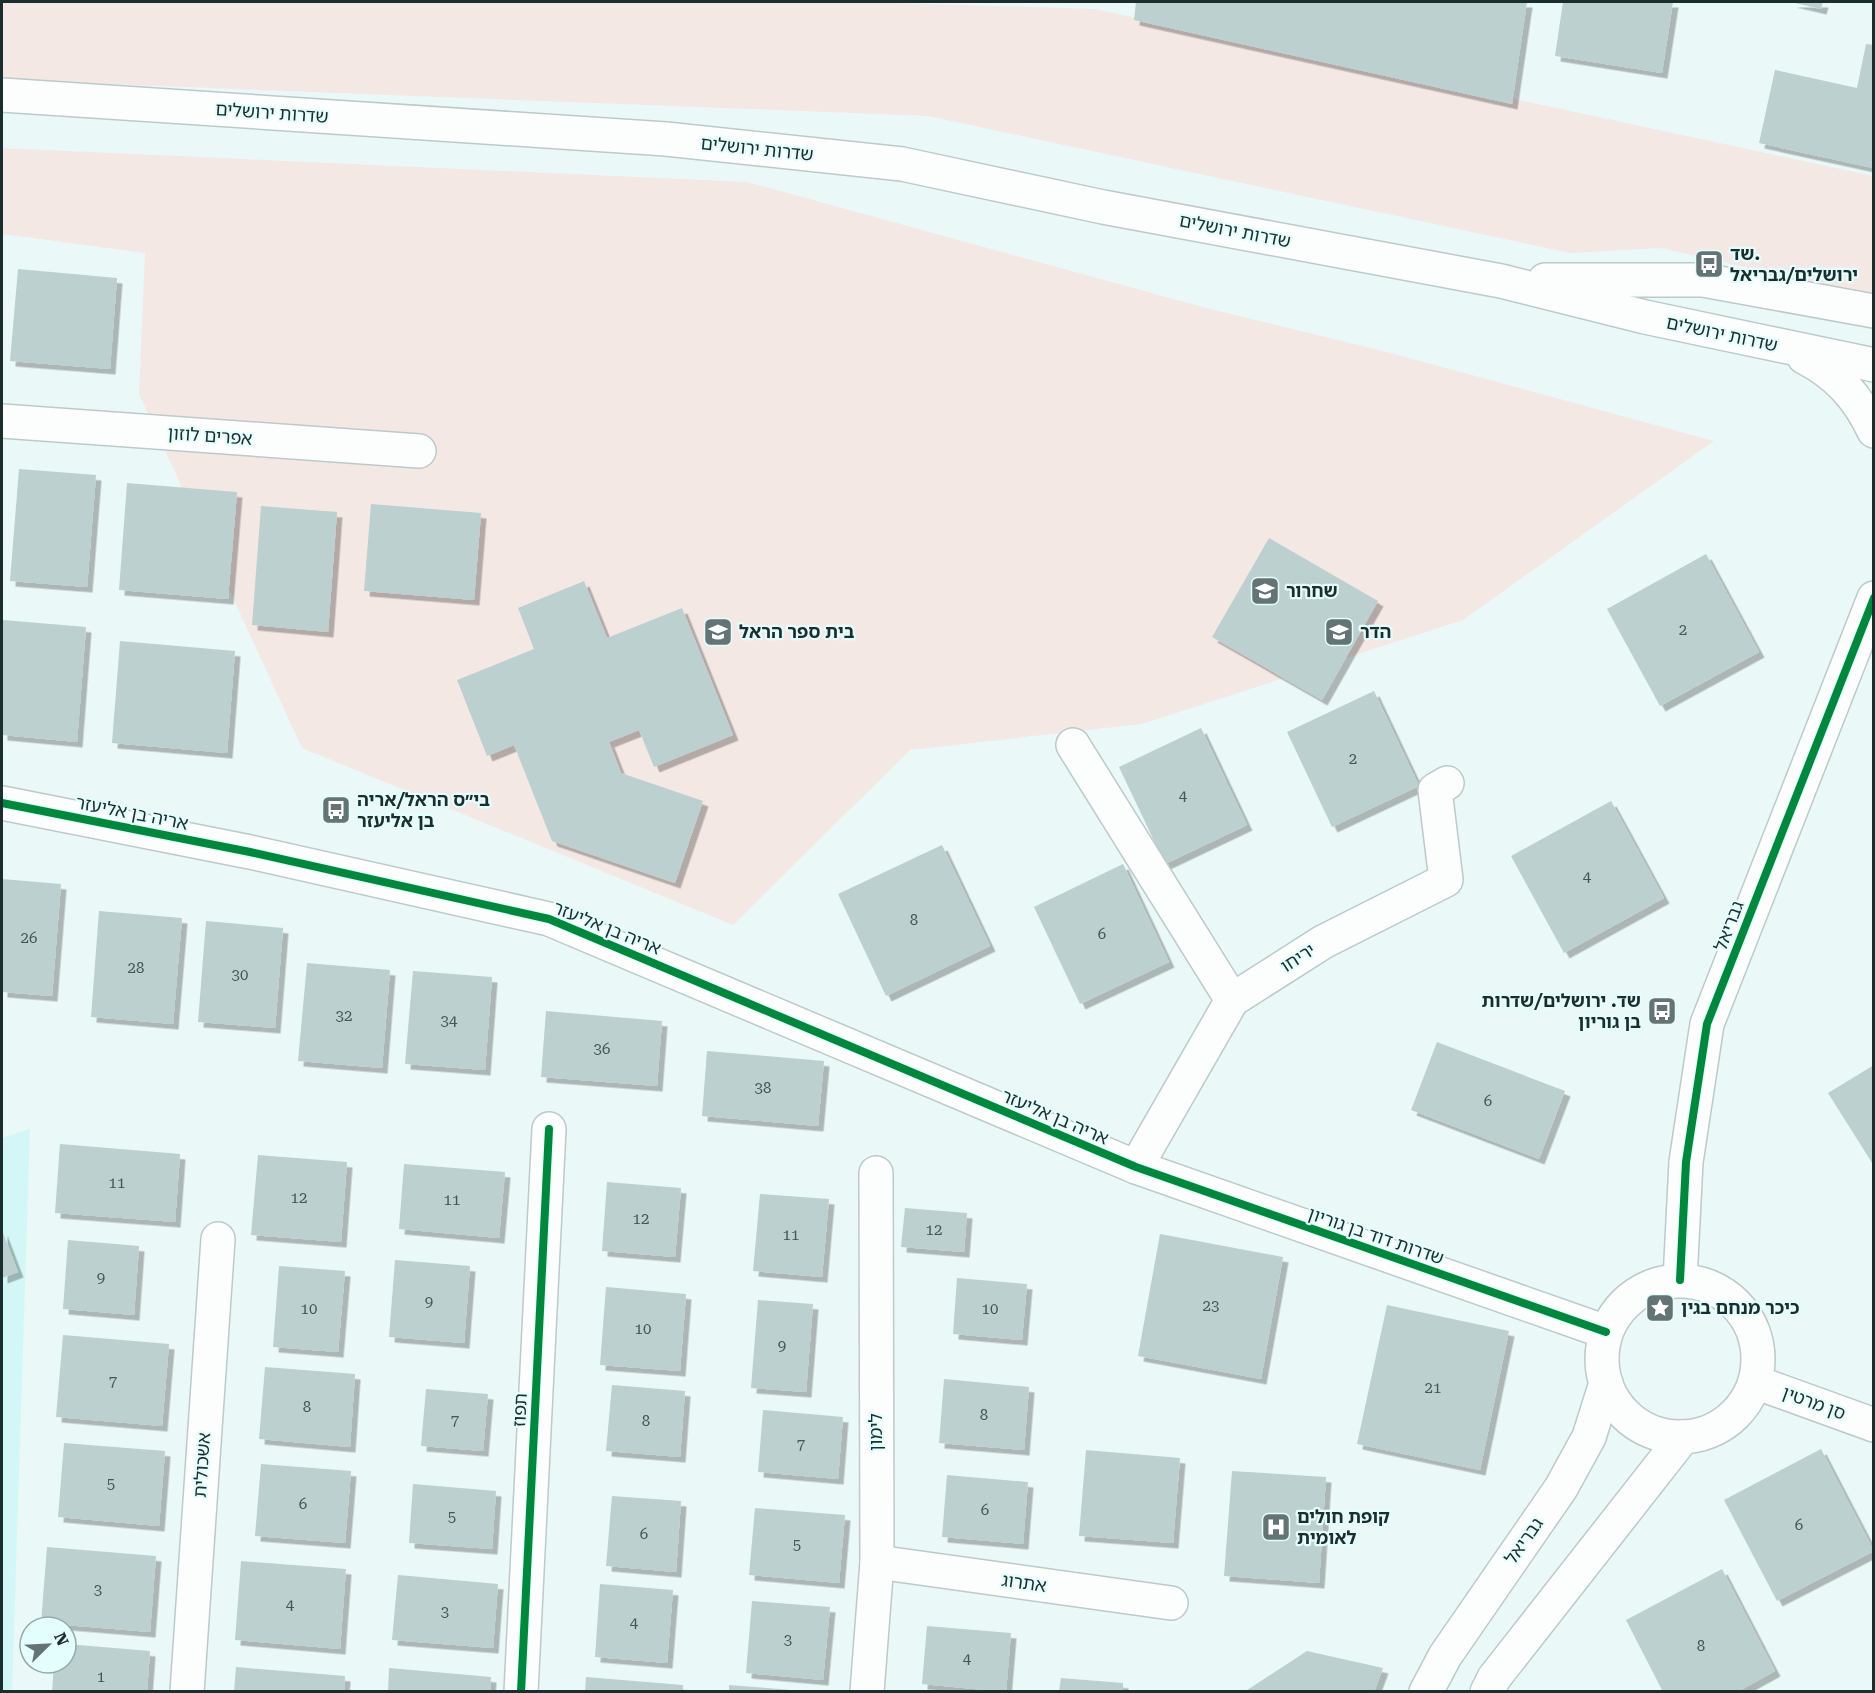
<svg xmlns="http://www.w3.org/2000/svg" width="1875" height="1693" viewBox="0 0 1875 1693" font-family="'Roboto Serif','Noto Sans Hebrew',serif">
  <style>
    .built { fill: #d3f7f6 }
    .green { fill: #f4e8e5 }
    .building { fill: #bcd0cf; filter: url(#shadow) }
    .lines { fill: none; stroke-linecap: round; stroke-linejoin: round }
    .minor-casing { stroke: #bccac9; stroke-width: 36 }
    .major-casing { stroke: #bccac9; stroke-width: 36 }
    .minor { stroke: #fcfefe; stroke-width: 33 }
    .major { stroke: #fcfefe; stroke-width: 33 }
    .cycleway-casing { stroke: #e4fefd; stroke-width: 11 }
    .cycleway { stroke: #00873e; stroke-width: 8 }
    .labels { text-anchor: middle; stroke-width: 4.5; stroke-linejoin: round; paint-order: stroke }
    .number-label { font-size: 15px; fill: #445656 }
    .street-label { font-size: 18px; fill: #1c2d2d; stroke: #e4fefd }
    .poi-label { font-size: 18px; font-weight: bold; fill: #1c2d2d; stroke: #e4fefd; text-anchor: start }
  </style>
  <defs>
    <filter id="shadow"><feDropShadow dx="5.5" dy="5.5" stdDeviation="0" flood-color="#0004"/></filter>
  </defs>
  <rect width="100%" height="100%" fill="#eaf8f7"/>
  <polygon class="built" points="30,1129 12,1692 2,1691 2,1138"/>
  <g class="green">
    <polygon points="2,2 863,2 1095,9 1873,176 1873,296 1661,248 1570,253 928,116 2,80"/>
    <polygon points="2,148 747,182 1206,308 1387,352 1714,441 1463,620 1142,724 910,750 733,925 302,748 139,394 145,253 2,234"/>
  </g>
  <g class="building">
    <polygon points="1136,2 1527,2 1512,104 1134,20"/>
    <polygon points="1563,2 1673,2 1662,73 1555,56"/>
    <polygon points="1791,2 1823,2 1821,9"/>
    <polygon points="1866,44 1874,45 1873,168 1759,143 1775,70 1857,88"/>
    <polygon points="18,269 117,278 110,369 10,361"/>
    <polygon points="19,469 96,475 87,587 10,581"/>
    <polygon points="127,483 237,492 228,599 119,590"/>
    <polygon points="371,504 481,513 474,600 364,591"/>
    <polygon points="261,506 337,512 328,632 252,625"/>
    <polygon points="1269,538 1378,601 1322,700 1212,637"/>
    <polygon points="1706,554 1759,652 1660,706 1607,609"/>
    <polygon points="584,581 607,638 682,608 733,735 654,767 639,730 609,742 621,773 703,801 675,883 552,841 514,745 487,756 457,680 534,649 518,608"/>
    <polygon points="3,620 86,627 77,742 2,735"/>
    <polygon points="120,641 235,651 227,753 112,743"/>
    <polygon points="1374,691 1419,786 1332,827 1287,732"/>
    <polygon points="1201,728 1247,825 1165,864 1119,767"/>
    <polygon points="1611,801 1664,898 1564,953 1511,856"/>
    <polygon points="942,845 990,946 886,996 838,894"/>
    <polygon points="1123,864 1169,962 1080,1004 1034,907"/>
    <polygon points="2,879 61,884 52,996 2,992"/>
    <polygon points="99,911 182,918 173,1024 91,1017"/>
    <polygon points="206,921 283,928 275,1028 198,1022"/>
    <polygon points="307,963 390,970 382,1068 298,1061"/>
    <polygon points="413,971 492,977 485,1070 405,1064"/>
    <polygon points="546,1011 662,1021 657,1086 541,1077"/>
    <polygon points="1437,1042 1565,1091 1539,1159 1411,1110"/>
    <polygon points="707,1051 824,1061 818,1126 702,1116"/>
    <polygon points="1874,1065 1874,1166 1828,1093"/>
    <polygon points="60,1144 180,1154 175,1222 55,1213"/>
    <polygon points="258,1155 347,1162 341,1242 251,1235"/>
    <polygon points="404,1164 505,1172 499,1238 399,1229"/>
    <polygon points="607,1182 681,1188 675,1257 602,1251"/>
    <polygon points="760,1194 829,1199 822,1277 753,1271"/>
    <polygon points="905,1208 967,1213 964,1252 901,1247"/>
    <polygon points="2,1230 18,1272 2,1278"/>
    <polygon points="1160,1234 1283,1257 1261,1379 1138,1356"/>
    <polygon points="68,1240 139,1246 134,1315 63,1309"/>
    <polygon points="395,1260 470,1266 464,1343 389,1337"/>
    <polygon points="279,1266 345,1271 338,1352 273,1347"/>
    <polygon points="957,1278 1027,1284 1022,1340 953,1334"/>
    <polygon points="606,1287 686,1294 680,1371 600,1365"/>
    <polygon points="758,1300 813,1304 806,1392 751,1388"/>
    <polygon points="1387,1305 1509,1331 1480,1470 1357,1444"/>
    <polygon points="63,1335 169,1344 162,1426 56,1417"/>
    <polygon points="265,1367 355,1374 350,1447 259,1439"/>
    <polygon points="944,1379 1029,1387 1024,1450 939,1443"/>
    <polygon points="612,1385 685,1391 680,1457 606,1451"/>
    <polygon points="426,1389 488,1394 483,1451 421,1446"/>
    <polygon points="763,1410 843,1417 838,1479 758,1472"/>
    <polygon points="64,1443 165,1451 159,1526 58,1517"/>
    <polygon points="1821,1449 1874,1551 1777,1601 1724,1500"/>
    <polygon points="1086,1450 1180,1458 1173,1543 1079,1536"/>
    <polygon points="261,1464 351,1471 345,1543 255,1536"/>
    <polygon points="1232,1471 1326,1477 1319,1583 1224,1576"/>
    <polygon points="947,1475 1028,1482 1023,1544 942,1537"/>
    <polygon points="413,1484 496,1491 492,1549 409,1543"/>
    <polygon points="612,1496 681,1501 676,1572 606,1566"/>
    <polygon points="755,1508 845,1515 839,1583 749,1575"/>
    <polygon points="47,1547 156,1556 150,1632 41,1623"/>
    <polygon points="241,1561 346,1569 340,1649 235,1640"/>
    <polygon points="1722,1569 1775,1671 1737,1692 1663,1692 1626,1620"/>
    <polygon points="398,1575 498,1584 493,1648 392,1640"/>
    <polygon points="600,1584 673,1590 667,1663 595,1657"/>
    <polygon points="752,1601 830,1607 823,1680 746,1673"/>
    <polygon points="927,1626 1011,1633 1006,1692 922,1684"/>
    <polygon points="66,1644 150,1651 147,1692 52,1692 54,1663 66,1663"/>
    <polygon points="1307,1651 1383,1668 1374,1692 1244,1692"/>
    <polygon points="236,1667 345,1676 344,1692 234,1692"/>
    <polygon points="389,1668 491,1677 490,1692 388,1692"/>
    <polygon points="586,1677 683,1685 683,1692 585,1692"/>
    <polygon points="1061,1678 1123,1683 1123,1692 1059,1692"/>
    <polygon points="729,1685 791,1690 791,1692 729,1692"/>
  </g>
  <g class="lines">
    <g class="minor-casing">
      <g id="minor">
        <polyline points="2,421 419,451"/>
        <polyline points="1073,745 1232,1000"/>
        <polyline points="2,803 250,852 549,919 1136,1167 1606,1332"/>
        <polyline points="1136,1167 1232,1000 1323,942 1446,880 1435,790 1447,783"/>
        <polyline points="1680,1280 1686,1162 1707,1024 1874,598"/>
        <circle cx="1680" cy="1359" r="78"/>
        <polyline points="1755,1382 1874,1425"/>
        <polyline points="877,1562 1171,1603"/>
        <polyline points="187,1692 218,1239"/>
        <polyline points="521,1692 549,1129"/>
        <polyline points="867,1692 877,1562 876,1173"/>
        <polyline points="1426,1692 1445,1656 1561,1488 1589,1437 1606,1383"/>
        <polyline points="1487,1692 1494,1678 1683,1437"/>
      </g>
    </g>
    <g class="major-casing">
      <g id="major">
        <polyline points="2,95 666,139 902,164 1103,207 1501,281 1645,317 1874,365"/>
        <polyline points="1545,280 1703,280 1874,311"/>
        <path d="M1804,357C1837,374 1858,397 1874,431"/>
      </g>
    </g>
    <use href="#minor" class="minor"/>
    <use href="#major" class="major"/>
    <g class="cycleway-casing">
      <g id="cycleway">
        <polyline points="2,803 250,852 549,919 1136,1167 1606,1332"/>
        <polyline points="1680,1280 1686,1162 1707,1024 1874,598"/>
        <polyline points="521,1692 549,1129"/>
      </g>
    </g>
    <use href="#cycleway" class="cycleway"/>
  </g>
  <defs>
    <g id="bus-square" transform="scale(1.5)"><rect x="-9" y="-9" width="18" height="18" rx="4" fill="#647474" stroke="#e4fefd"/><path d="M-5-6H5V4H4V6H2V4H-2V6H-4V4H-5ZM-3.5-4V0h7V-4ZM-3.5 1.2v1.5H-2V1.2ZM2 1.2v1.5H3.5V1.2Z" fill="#fff"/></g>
    <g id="school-square" transform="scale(1.5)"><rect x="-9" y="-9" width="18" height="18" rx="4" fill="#647474" stroke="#e4fefd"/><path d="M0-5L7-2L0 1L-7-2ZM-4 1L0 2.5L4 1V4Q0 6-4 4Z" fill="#fff"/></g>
    <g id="sight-square" transform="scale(1.5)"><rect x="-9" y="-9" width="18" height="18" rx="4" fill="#647474" stroke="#e4fefd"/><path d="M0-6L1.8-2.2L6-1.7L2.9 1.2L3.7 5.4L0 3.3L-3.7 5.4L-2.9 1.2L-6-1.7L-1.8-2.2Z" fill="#fff"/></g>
    <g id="hospital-square" transform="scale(1.5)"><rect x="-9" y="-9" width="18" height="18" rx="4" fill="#647474" stroke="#e4fefd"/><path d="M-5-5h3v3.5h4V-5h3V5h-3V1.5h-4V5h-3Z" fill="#fff"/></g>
  </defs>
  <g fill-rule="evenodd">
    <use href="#bus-square" x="1709" y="264"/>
    <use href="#school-square" x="1265" y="591"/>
    <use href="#school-square" x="718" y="632"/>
    <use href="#school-square" x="1339" y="632"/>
    <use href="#bus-square" x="336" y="810"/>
    <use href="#bus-square" x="1662" y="1011"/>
    <use href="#sight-square" x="1660" y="1308"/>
    <use href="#hospital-square" x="1276" y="1527"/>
  </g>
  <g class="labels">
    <g class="number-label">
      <text x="1683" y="635">2</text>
      <text x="1353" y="764">2</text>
      <text x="1183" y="801">4</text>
      <text x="1587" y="882">4</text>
      <text x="914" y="925">8</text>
      <text x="1102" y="939">6</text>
      <text x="29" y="943">26</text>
      <text x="136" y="973">28</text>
      <text x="240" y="980">30</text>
      <text x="344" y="1021">32</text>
      <text x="449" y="1026">34</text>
      <text x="602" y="1054">36</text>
      <text x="763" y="1093">38</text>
      <text x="1488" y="1106">6</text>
      <text x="117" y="1188">11</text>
      <text x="299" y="1203">12</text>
      <text x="452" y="1205">11</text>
      <text x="641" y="1224">12</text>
      <text x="934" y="1235">12</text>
      <text x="791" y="1240">11</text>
      <text x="101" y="1283">9</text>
      <text x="429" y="1307">9</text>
      <text x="1211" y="1311">23</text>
      <text x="309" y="1314">10</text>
      <text x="990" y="1314">10</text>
      <text x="643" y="1334">10</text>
      <text x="782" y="1351">9</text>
      <text x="113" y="1386">7</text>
      <text x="1433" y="1393">21</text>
      <text x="307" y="1412">8</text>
      <text x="984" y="1420">8</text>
      <text x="455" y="1425">7</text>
      <text x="646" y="1426">8</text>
      <text x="801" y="1449">7</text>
      <text x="111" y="1489">5</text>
      <text x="303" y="1509">6</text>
      <text x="985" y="1515">6</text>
      <text x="452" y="1522">5</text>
      <text x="1799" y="1530">6</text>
      <text x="644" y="1539">6</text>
      <text x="797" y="1550">5</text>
      <text x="98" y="1595">3</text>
      <text x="290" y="1610">4</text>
      <text x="445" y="1617">3</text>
      <text x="634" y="1628">4</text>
      <text x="788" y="1645">3</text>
      <text x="1701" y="1651">8</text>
      <text x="967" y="1664">4</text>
      <text x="101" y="1682">1</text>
    </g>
    <g class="street-label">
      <text transform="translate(272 113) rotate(4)" y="6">שדרות ירושלים</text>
      <text transform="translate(757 149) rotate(6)" y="6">שדרות ירושלים</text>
      <text transform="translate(1235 231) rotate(11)" y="6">שדרות ירושלים</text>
      <text transform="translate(1722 334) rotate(12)" y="6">שדרות ירושלים</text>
      <text transform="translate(210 436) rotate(4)" y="6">אפרים לוזון</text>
      <text transform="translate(132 813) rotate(11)" y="6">אריה בן אליעזר</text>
      <text transform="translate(1729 926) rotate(-69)" y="6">גבריאל</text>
      <text transform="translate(607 928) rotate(22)" y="6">אריה בן אליעזר</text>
      <text transform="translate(1298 958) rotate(-33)" y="6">יריחו</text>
      <text transform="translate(1055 1117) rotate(23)" y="6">אריה בן אליעזר</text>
      <text transform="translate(1376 1236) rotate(19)" y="6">שדרות דוד בן גוריון</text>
      <text transform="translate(1814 1403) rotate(20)" y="6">סן מרטין</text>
      <text transform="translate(520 1410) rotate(-87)" y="6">תפוז</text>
      <text transform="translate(876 1432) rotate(-90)" y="6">לימון</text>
      <text transform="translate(202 1465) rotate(-86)" y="6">אשכולית</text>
      <text transform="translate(1524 1541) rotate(-55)" y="6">גבריאל</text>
      <text transform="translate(1024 1583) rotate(8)" y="6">אתרוג</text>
    </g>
    <g class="poi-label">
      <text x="1730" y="260">שד.<tspan x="1730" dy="21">ירושלים/גבריאל</tspan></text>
      <text x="1286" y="597">שחרור</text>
      <text x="739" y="638">בית ספר הראל</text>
      <text x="1360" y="638">הדר</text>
      <text x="357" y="806">בי״ס הראל/אריה<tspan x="357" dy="21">בן אליעזר</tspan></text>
      <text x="1641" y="1007" text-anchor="end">שד. ירושלים/שדרות<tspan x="1641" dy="21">בן גוריון</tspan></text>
      <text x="1681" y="1314">כיכר מנחם בגין</text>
      <text x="1297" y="1523">קופת חולים<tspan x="1297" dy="21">לאומית</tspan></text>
    </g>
  </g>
  <rect width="1875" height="1693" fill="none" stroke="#1c2d2d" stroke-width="6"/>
  <g transform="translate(48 1645) rotate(66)"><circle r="28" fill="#e4fefd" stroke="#94aaaa" stroke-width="1.5"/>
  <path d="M0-4.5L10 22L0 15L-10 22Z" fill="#647474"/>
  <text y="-9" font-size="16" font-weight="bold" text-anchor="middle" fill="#1c2d2d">N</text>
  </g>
</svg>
